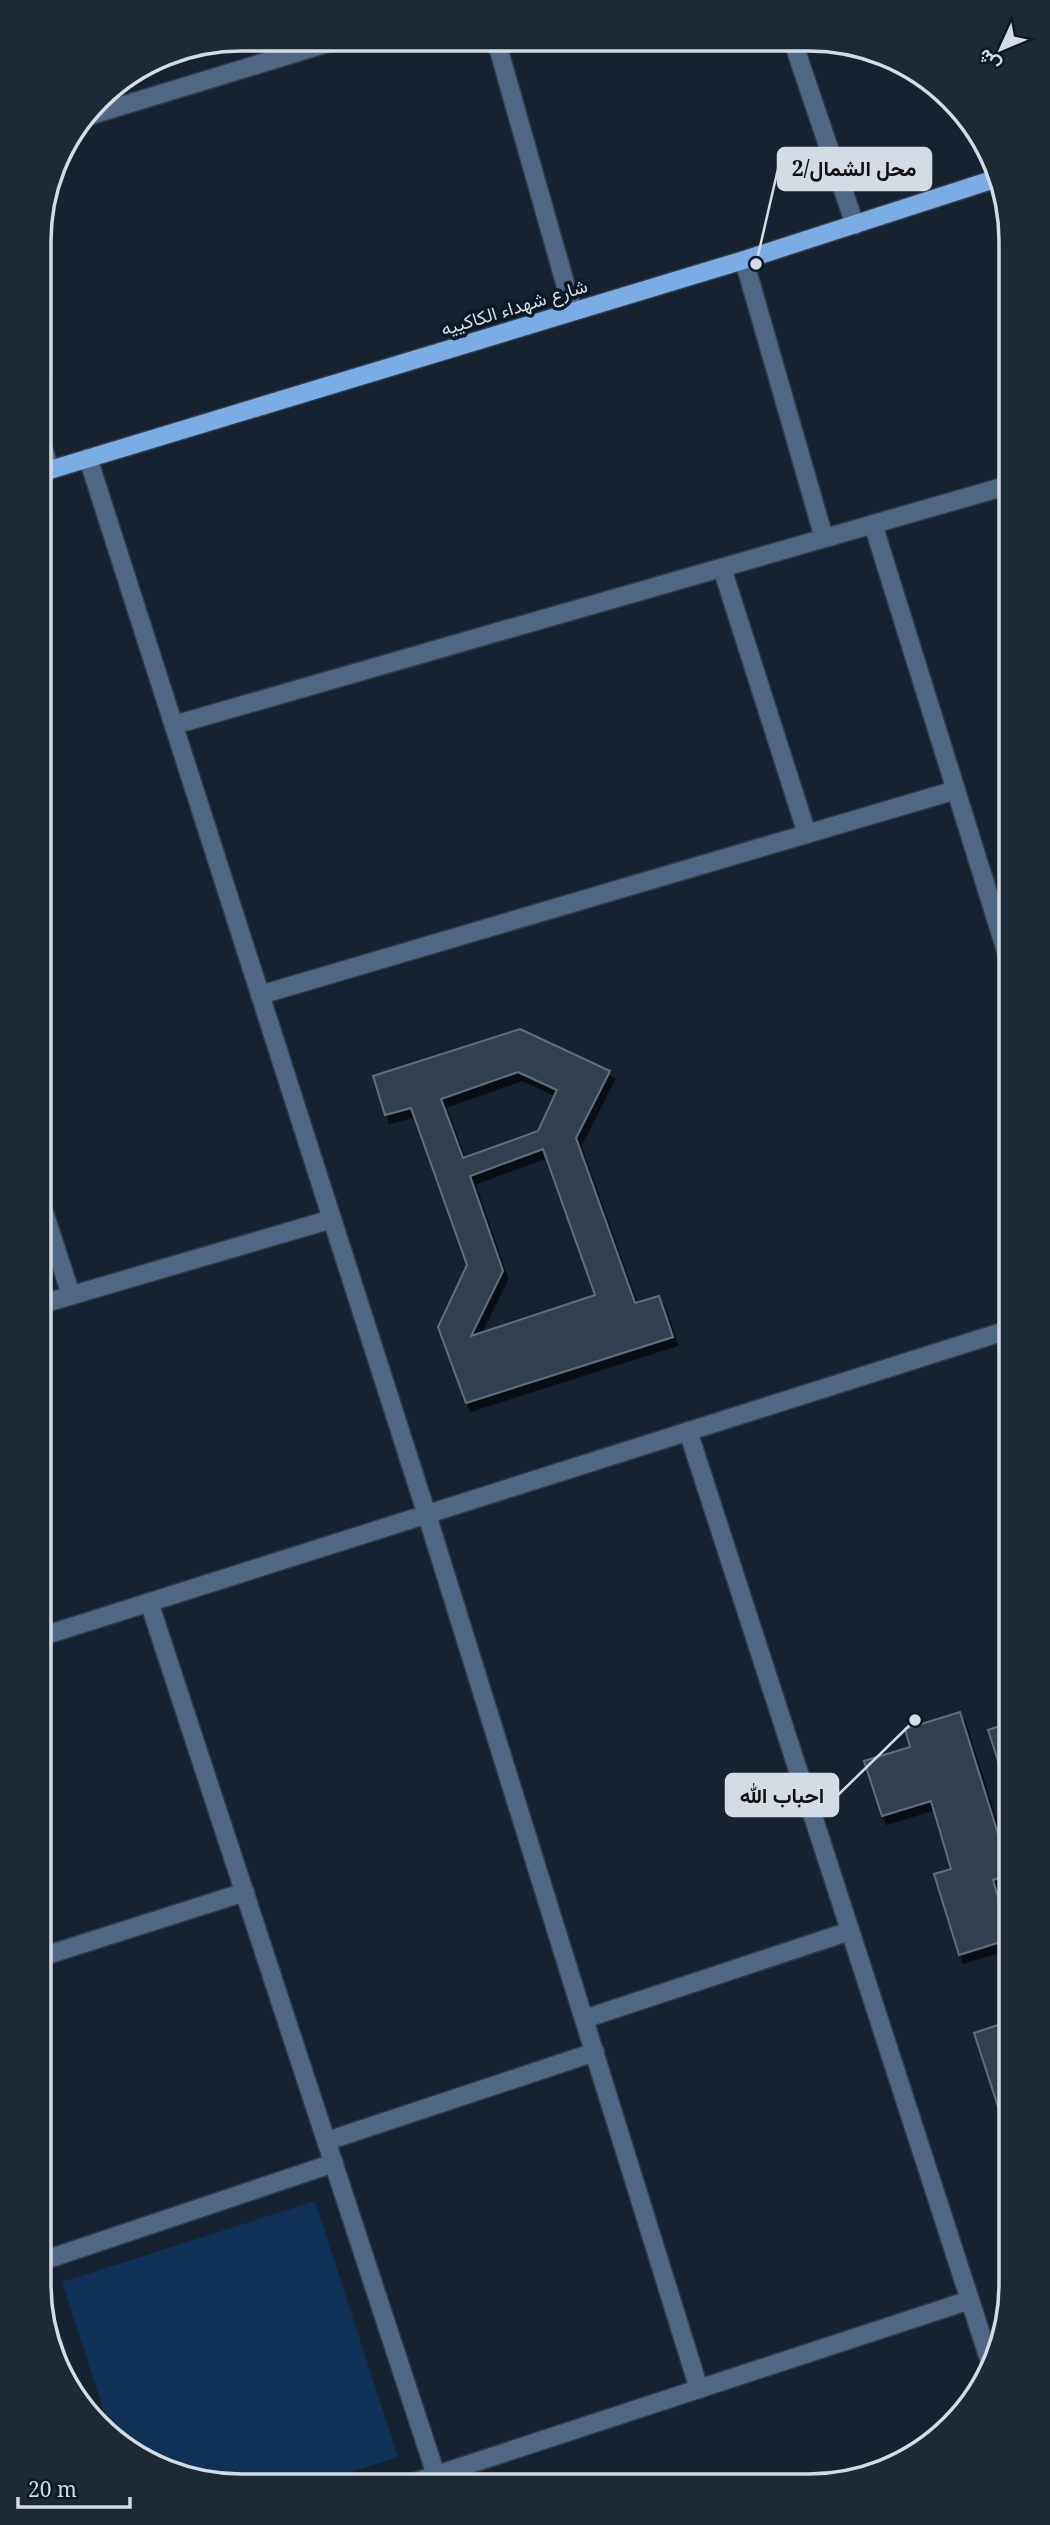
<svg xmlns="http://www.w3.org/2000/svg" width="1050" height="2525" viewBox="0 0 1050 2525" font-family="'Noto Serif',Vazirmatn,serif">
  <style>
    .green { fill: #0f3156 }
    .building { fill: #334150; stroke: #5f6e7f; stroke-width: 2; fill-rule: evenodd; filter: url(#shadow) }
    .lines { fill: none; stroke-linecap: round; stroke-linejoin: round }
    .minor-casing { stroke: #303c49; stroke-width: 21 }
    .major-casing { stroke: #303c49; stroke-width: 21 }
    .minor { stroke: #4f6782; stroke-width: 18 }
    .major { stroke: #7aace6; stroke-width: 18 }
    .labels { text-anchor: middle; stroke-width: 7; stroke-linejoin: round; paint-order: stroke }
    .street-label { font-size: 19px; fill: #d3dbe5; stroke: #0d1926 }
    .rim { fill: none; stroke: #d3dbe5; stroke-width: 3.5 }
    .leader { fill: none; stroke: #d3dbe5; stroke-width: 2.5 }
    .callout-dot { fill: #d3dbe5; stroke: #0d1926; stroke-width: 2.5 }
    .callout { fill: #d3dbe5; stroke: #d3dbe5; stroke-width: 2.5 }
    .callout-label { font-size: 21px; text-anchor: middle; font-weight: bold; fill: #111 }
  </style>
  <defs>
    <filter id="shadow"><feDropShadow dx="4.5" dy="8" stdDeviation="0" flood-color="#0009"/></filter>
  </defs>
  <rect width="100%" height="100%" fill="#162230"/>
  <polygon class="green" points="315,2201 398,2457 319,2482 201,2483 113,2439 62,2282"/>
  <g class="building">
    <path d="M520,1029L610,1071L576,1138L635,1303L659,1296L673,1337L466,1403L438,1327L467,1265L411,1108L385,1115L373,1076ZM518,1072L557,1090L538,1131L463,1158L441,1099ZM543,1149L595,1295L471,1336L503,1271L470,1176Z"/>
    <polygon points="960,1712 1003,1850 1010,1847 1010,1874 993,1880 1010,1939 959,1955 934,1874 951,1869 931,1801 882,1816 864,1761 910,1747 905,1729"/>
    <polygon points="1009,1723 1010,1798 988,1730"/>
    <polygon points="1010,2021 1011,2127 1005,2128 974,2033"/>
  </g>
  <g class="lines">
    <g class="minor-casing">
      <g id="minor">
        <polyline points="496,40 573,311"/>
        <polyline points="793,42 855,225"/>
        <polyline points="85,117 341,39"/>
        <polyline points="744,260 824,538"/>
        <polyline points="40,439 50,470"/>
        <polyline points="88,458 427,1515 699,2389"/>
        <polyline points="873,524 1007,954"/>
        <polyline points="722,568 807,834"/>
        <polyline points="174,725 1006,486"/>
        <polyline points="260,995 956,790"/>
        <polyline points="42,1206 71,1295"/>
        <polyline points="42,1304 332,1219"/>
        <polyline points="688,1431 992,2368"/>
        <polyline points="149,1602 436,2475"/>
        <polyline points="43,1636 1008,1330"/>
        <polyline points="44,1956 245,1892"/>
        <polyline points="584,2019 850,1931"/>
        <polyline points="327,2141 595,2052"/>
        <polyline points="45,2260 334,2163"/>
        <polyline points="45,2320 56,2354"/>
        <polyline points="415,2482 970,2300"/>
      </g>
    </g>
    <g class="major-casing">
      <polyline id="major" points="40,473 744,260 998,178"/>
    </g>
    <use href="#minor" class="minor"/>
    <use href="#major" class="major"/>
  </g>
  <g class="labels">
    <g class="street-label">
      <text transform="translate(514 307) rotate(-17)" y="7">شارع شهداء الكاكييه</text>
    </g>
  </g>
  <path d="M0 0H1050V2525H0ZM241 51H809A190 190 0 0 1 999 241V2284A190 190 0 0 1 809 2474H241A190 190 0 0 1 51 2284V241A190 190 0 0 1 241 51Z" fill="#1d2935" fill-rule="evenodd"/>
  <path class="rim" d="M241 51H809A190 190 0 0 1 999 241V2284A190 190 0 0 1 809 2474H241A190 190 0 0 1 51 2284V241A190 190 0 0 1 241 51Z"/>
  <path class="leader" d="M756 264L778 169M915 1720L838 1795"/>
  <g class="callout-dot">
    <circle cx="756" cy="264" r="7"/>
    <circle cx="915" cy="1720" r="7"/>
  </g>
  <g class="callout">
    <rect x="778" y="148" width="153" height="42" rx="7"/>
    <rect x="726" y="1774" width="112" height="42" rx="7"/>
  </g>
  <g class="callout-label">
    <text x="854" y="176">محل الشمال/2</text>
    <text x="782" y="1803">احباب الله</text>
  </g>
  <g transform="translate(1001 49) rotate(226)" stroke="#0d1926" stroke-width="5" paint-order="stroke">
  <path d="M0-5L12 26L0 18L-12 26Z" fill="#d3dbe5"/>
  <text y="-10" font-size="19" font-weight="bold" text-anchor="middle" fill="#d3dbe5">ش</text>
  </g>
  <path d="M18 2497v10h112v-10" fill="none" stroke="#d3dbe5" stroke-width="3.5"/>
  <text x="28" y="2497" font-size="21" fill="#d3dbe5" stroke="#0d1926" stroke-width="5" paint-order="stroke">20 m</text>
</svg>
